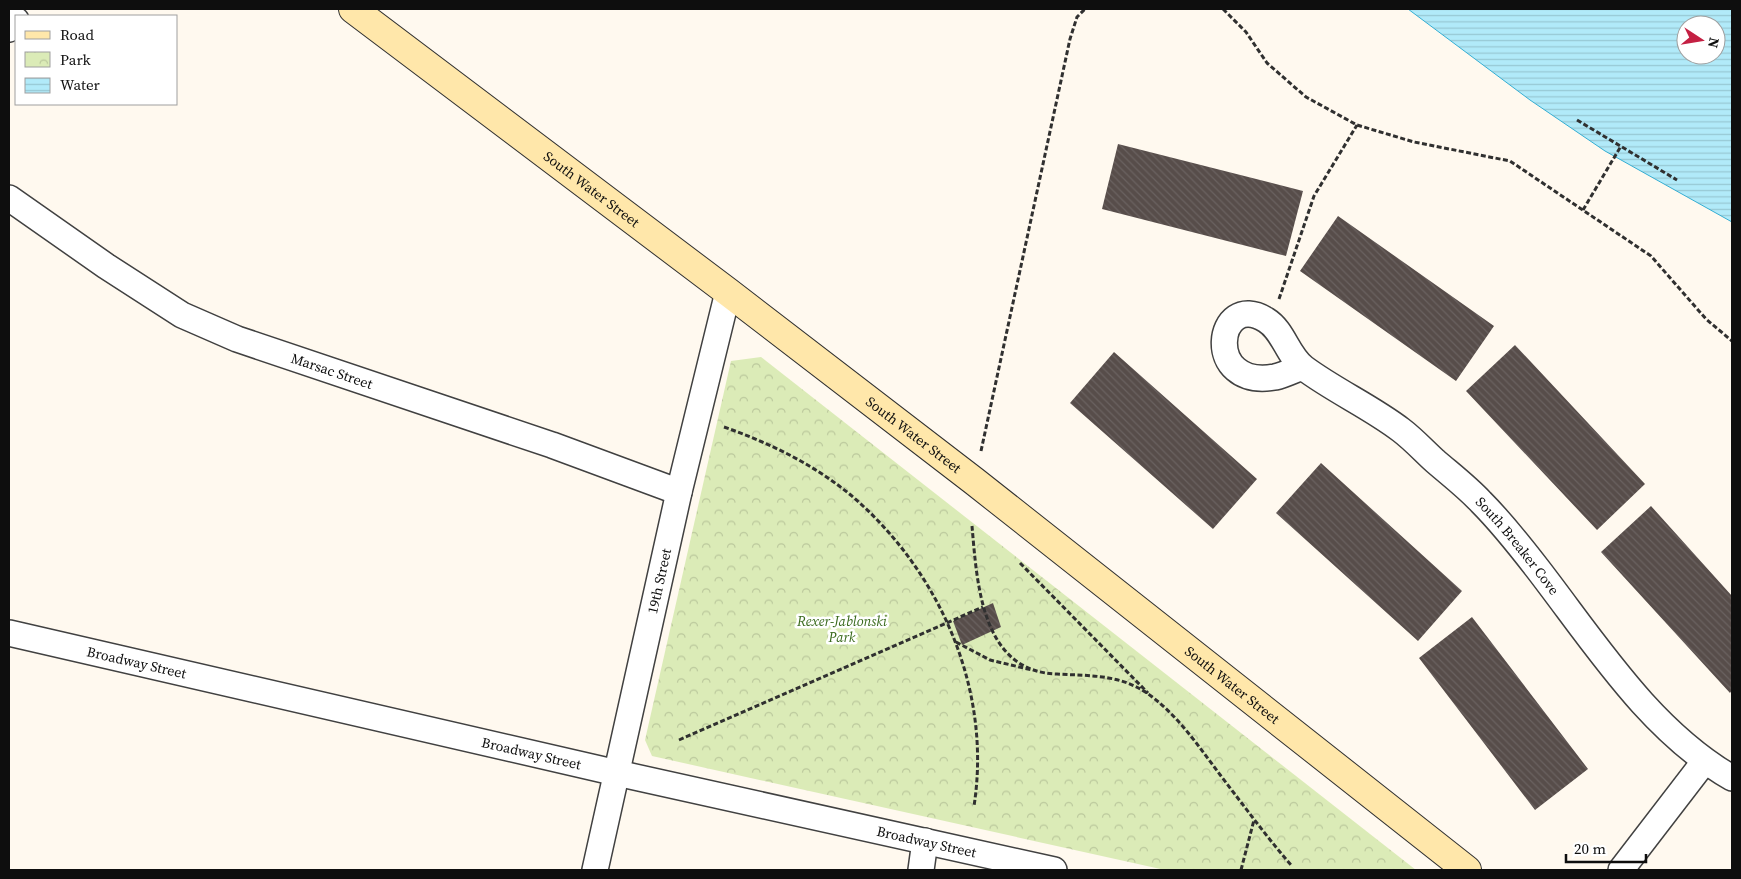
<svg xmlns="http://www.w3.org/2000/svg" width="1741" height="879" font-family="'Source Serif 4',serif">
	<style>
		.park { fill: url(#park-crowns) }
		.water { fill: url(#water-rules); stroke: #35aed3; fill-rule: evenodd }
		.building { fill: url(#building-back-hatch) }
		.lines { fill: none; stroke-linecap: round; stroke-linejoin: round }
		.street-casing { stroke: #414141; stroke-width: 28 }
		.secondary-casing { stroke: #303030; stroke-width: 30 }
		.path { stroke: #303030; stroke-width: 3; stroke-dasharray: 5 2.5; stroke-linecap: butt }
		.street { stroke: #fff; stroke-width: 25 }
		.secondary { stroke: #ffe7aa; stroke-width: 28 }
		.labels { text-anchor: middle; stroke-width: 5; stroke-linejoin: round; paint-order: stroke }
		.street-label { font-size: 14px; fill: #0e0e0e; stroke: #fff }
		.park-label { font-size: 14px; font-style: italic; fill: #38691b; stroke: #fff }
	</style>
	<defs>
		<pattern id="park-crowns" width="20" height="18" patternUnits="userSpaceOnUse" patternTransform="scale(1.25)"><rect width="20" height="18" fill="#dbebb7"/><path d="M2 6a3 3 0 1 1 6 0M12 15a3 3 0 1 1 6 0" fill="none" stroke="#bbc89c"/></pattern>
		<pattern id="water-rules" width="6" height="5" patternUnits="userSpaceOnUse" patternTransform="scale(1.25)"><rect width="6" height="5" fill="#b1eaf9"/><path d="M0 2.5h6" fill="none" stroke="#97c8d4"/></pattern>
		<pattern id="building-back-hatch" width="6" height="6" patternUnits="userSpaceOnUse" patternTransform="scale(1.25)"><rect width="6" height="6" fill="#574d4a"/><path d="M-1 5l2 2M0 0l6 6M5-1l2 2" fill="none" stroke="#6a6260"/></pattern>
	</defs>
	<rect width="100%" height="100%" fill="#fff9ef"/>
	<path class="park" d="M761 357 1416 870H1165L652 756 645 740 731 361Z"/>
	<path class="water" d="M1408 9H1732V222L1605 151 1530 100ZM1686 25H1716V55H1686Z"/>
	<path class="building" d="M1118 144 1303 191 1286 256 1102 209Z
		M1338 216 1494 326 1456 381 1300 271Z
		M1515 345 1645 484 1597 530 1466 391Z
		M1114 352 1257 479 1213 529 1070 403Z
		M1321 463 1462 591 1418 641 1276 513Z
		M1651 506 1732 596V690L1730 693 1601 552Z
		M993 603 1001 627 962 645 953 621Z
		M1472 617 1588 769 1535 810 1419 658Z"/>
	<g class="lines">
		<defs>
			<g id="street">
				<path d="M9 29 16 20"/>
				<path id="s1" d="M9 198 106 266 182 315 237 339 552 445 679 492"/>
				<path id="s2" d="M1302 367C1294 370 1284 375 1275 377 1202 390 1216 289 1266 320 1284 331 1287 355 1304 368 1335 391 1371 407 1401 430 1413 439 1424 451 1435 461 1450 474 1467 487 1481 502 1501 522 1520 546 1537 568 1595 643 1649 730 1732 778"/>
				<path id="s3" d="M9 633 617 773 1054 870"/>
				<path id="s4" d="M595 870 679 492 728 292"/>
				<path d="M921 870 925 841"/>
				<path d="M1621 870 1704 762"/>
			</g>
			<g id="secondary">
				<path id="s5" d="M353 9 728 292 974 481 1467 870"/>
			</g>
		</defs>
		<use href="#street" class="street-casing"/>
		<use href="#secondary" class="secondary-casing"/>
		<path class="path" d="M1223 9 1246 32 1267 63 1306 97 1357 125 1414 142 1510 161 1651 256 1706 319 1732 341
			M1577 120 1677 180
			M1583 210 1621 146
			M1279 299 1314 196 1357 125
			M724 427C770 443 815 465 853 497 941 573 992 691 974 806
			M981 451 1070 39 1077 17 1085 9
			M972 526C977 582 981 672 1057 674 1091 676 1122 674 1151 696 1179 717 1200 748 1221 776 1244 806 1266 836 1291 865
			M1020 563 1148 693
			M956 642 990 660 1032 670
			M679 740 983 607
			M1241 870 1254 820
			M1298 870V869"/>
		<use href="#street" class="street"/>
		<use href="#secondary" class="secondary"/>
	</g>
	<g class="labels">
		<g class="street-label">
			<text dy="5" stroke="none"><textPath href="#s5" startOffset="299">South Water Street</textPath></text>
			<text dy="5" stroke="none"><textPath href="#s1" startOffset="369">Marsac Street</textPath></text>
			<text dy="5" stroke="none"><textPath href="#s5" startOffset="704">South Water Street</textPath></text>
			<text dy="5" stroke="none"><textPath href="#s2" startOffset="502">South Breaker Cove</textPath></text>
			<text dy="5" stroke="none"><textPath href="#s4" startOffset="296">19th Street</textPath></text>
			<text dy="5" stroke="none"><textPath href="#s3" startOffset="131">Broadway Street</textPath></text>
			<text dy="5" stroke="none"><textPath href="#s5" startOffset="1109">South Water Street</textPath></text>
			<text dy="5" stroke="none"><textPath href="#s3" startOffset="536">Broadway Street</textPath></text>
			<text dy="5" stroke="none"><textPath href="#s3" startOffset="941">Broadway Street</textPath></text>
		</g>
		<g class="park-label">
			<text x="842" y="626">Rexer-Jablonski<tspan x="842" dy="16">Park</tspan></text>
		</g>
	</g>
	<rect width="1741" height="879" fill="none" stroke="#0e0e0e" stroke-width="20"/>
	<rect x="15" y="15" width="162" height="90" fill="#ffffff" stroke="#9f9f9f"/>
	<rect x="25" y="31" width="25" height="8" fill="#ffe7aa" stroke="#9f9f9f"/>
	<text x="60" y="40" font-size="15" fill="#0e0e0e">Road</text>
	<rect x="25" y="52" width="25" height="15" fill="url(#park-crowns)" stroke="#9f9f9f"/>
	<text x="60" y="65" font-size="15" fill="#0e0e0e">Park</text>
	<rect x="25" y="78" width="25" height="15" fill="url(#water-rules)" stroke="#9f9f9f"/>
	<text x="60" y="90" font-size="15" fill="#0e0e0e">Water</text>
	<g transform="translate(1701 40) rotate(102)"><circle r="24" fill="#ffffff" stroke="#9f9f9f"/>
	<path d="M0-4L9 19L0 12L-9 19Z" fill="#c42043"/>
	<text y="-8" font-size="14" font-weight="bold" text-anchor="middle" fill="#0e0e0e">N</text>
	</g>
	<path d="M1566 854v8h80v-8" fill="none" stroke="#0e0e0e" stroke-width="2.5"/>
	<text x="1574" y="854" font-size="15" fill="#0e0e0e" stroke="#ffffff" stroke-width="4" paint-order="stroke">20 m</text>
</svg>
